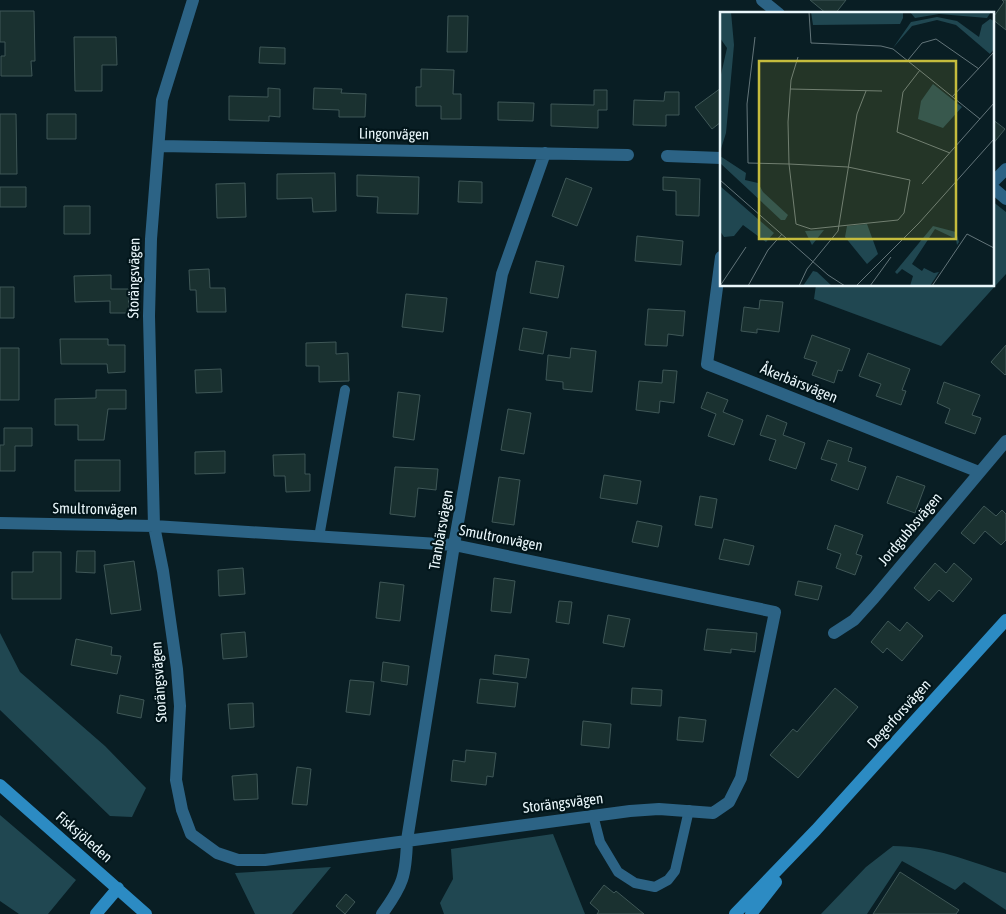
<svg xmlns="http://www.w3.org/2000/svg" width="1006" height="914" font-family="'Asap Condensed',sans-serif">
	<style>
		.green { fill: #204751 }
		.building { fill: #1a3130; stroke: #3f5757 }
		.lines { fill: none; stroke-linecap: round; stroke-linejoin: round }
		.lane { stroke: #2c6385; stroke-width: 10 }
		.street { stroke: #2c6385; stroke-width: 12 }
		.secondary { stroke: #2c8bc3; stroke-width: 12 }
		.labels { text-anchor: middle; stroke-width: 4.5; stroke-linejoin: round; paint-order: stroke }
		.street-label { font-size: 15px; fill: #eaf7fb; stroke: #02151a }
		.inset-road { fill: none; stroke: #63757a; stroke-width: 1 }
		.view { fill: #c5bc3d; fill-opacity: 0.15; stroke: #c5bc3d; stroke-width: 2.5 }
		.inset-edge { fill: none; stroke: #eaf7fb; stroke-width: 2.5 }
	</style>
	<rect width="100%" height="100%" fill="#091e24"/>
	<path class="green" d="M992 201 1006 212V274L941 346 814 299 816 285H992Z
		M0 633 20 672 105 746 146 788 132 817 110 816 0 710Z
		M0 815 76 880 48 914H19L0 901Z
		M553 834 585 914H444L440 903 453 879 451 849Z
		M893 846C933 846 969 861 1006 873V910L964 882 955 890 902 861 867 914H821L866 867Z
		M331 867 292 914H255L235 873Z"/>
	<path class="building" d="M810 0H846L835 14H827Z
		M1002 0H1006V30L992 19 1004 2Z
		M0 11H34L35 61H31L32 76H1V56H5V42H0Z
		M448 16H468L467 52H447Z
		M74 37H116L117 65H102V91H75Z
		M260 47 285 48V64L259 63Z
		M421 69 454 70 453 94H461V119H441V106H416V87H421Z
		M268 88 280 89V117L269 116V121L229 120V96L268 97Z
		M314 88 342 89 341 93 366 94 365 117H339V110L313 109Z
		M721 88V122L712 129 695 107Z
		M594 90H607V110H598V128L551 126V104L594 105Z
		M665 92H679V115H666V126L633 125 634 100 664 101Z
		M498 102 534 103 533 121 498 120Z
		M0 114H16L17 174H0Z
		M47 114H76V139H47Z
		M992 119 1005 129 992 145Z
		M335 173 336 211 313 212 312 198 277 199V174Z
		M357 175 419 177 418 214 377 213 378 197 357 196Z
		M663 177 700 179 699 216 676 215V191L663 190Z
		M566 178 592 188 577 226 552 216Z
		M459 181 482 182V203L458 202Z
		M245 183 246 217 217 218 216 184Z
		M0 187H26V207H0Z
		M64 206H90V234H64Z
		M637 236 683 241 681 265 635 261Z
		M536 261 564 266 558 298 530 293Z
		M209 269 210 288H225L226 312H197L196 290H190L189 270Z
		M111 275V289H128L129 313H110V301L75 302 74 276Z
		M0 287H14V318H0Z
		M406 294 447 298 443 332 402 327Z
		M760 300 783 302 779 332 757 329V333L741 331 744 307 759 309Z
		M648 309 685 311 683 336 668 334 667 346 645 345Z
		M523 328 547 332 543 354 519 350Z
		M812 335 850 349 842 371 838 370 834 383 812 375 817 362 804 358Z
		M60 339H108V345H125V372L108 373 107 364H61Z
		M336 342V354L348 353 349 381 319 382V366H306V343Z
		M1006 345V374L1005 375 991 362Z
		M0 348H19V400H0Z
		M571 348 596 351 592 392 563 389V382L546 380 548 355 570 358Z
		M868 353 910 369 902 390 906 391 901 405 876 396 881 384 859 376Z
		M221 369 222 392 196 393 195 370Z
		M663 370 677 371 674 403 660 401 659 413 636 410 639 381 662 383Z
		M944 382 980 395 972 415 981 418 975 434 945 423 950 409 937 403Z
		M96 390H126V409H108L104 440H78V425H55V399L96 398Z
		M398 392 420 395 414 440 393 437Z
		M707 392 728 400 723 412 743 420 734 445 708 436 716 414 701 408Z
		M508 409 531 413 524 454 501 450Z
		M767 415 787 423 783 435 805 443 796 469 769 460 776 440 760 435Z
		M4 428H32V446H15V471H0V445H4Z
		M828 440 852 448 848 461 866 467 858 490 831 480 837 464 821 459Z
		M225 451V473L195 474V452Z
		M305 454V474H310V491L286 492 285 476H274L273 455Z
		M75 460H120V491H75Z
		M395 467 438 469 436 490 418 488 415 517 390 514Z
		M604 475 641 481 637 504 600 498Z
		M897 476 925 486 915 513 887 503Z
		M499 477 520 480 514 525 492 522Z
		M700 496 717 499 712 528 695 525Z
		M984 506 996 516 1002 510 1006 514V540L1001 545 985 531 974 544 961 533Z
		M637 521 662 526 658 547 632 542Z
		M835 525 863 535 856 554 862 556 855 575 836 568 841 554 827 549Z
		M724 539 754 546 749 565 719 559Z
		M77 551H95V573L76 572Z
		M33 552H61V599H12V572H33Z
		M134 561 141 610 111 614 104 565Z
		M935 563 946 573 954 563 972 579 953 602 939 590 929 601 914 588Z
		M243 568 245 594 219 596 218 570Z
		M494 578 515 581 511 613 491 611Z
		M798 581 822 586 818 600 795 595Z
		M380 582 404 585 400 621 376 618Z
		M559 601 572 602 569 624 556 622Z
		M608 615 630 619 624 647 603 643Z
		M888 621 900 631 907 622 923 636 902 661 887 648 883 653 871 642Z
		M707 629 757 633 755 652 731 649V653L704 650Z
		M245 632 247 657 223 659 221 634Z
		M76 639 112 647 111 655 121 656 117 674 71 665Z
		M495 655 529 659 526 678 493 674Z
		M383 662 409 666 407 685 381 681Z
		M480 679 518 683 515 707 477 703Z
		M350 680 374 682 370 715 346 712Z
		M632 688 662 690 661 706 631 704Z
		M835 688 858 707 798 778 770 755 793 729 797 732Z
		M120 695 144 700 141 718 117 713Z
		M253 703 254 727 230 729 228 704Z
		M679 717 706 720 703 742 677 740Z
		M583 721 611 724 609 748 581 745Z
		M466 750 496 753 493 777 487 776 486 785 451 781 453 760 465 762Z
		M297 767 311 769 307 805 292 804Z
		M257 774 258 799 234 800 232 776Z
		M900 872 959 910 956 914H873Z
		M604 885 614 893 616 891 644 914H597L599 911 590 903Z
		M346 894 355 902 345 914 336 906Z"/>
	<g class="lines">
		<path class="lane" d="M319 537 345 390
			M593 815 600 842 618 872 635 883 655 887 668 880 675 871 689 810"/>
		<path class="street" d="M762 0 779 14
			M160 146 628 155
			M667 156 721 158
			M992 183 1006 169
			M992 187 1006 199
			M721 257 707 364 979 472
			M0 523 154 526 454 545 775 612 741 778 729 802 713 813 659 809 630 811 265 860H238L217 853 191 834 182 810 176 780 180 706 177 669 163 571 154 526 149 316 151 239 162 100 193 0
			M834 633 854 620 874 598 1006 441
			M382 914C403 885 406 876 407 840L454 545 502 274 545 153"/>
		<path class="secondary" d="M0 785 146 914
			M96 914 118 888
			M735 914 816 830 1006 620
			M751 914 776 882"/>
	</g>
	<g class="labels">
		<g class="street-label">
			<text transform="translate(394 134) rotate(1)" y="5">Lingonvägen</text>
			<text transform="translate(134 278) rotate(-89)" y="5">Storängsvägen</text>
			<text transform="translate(799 383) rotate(22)" y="5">Åkerbärsvägen</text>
			<text transform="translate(95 509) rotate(1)" y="5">Smultronvägen</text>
			<text transform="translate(910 529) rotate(-50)" y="5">Jordgubbsvägen</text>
			<text transform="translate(441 530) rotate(-80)" y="5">Tranbärsvägen</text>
			<text transform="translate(501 538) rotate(11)" y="5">Smultronvägen</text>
			<text transform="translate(159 682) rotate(-94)" y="5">Storängsvägen</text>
			<text transform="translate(899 714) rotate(-48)" y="5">Degerforsvägen</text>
			<text transform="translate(563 803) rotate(-7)" y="5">Storängsvägen</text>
			<text transform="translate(84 837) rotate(41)" y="5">Fisksjöleden</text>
		</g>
	</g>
	<g transform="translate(720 12)">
		<rect width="274" height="274" fill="#091e24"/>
		<path d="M0 0H11L14 33 6 121 0 140V67L7 36 0 26ZM91 0H183V6L180 12 93 13ZM190 0H271L267 6 219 2 195 6ZM217 5 237 9 259 25 262 13 270 7 274 9V37L270 42 236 13 217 8 192 14 173 36 191 10ZM213 72 242 95 223 116 198 107 201 89ZM0 144 26 161 25 168 38 171 43 180 68 203 65 208H61L0 151ZM0 174 54 221 46 230 23 213 14 224 4 225 0 219ZM147 212 158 242 147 252 125 225 127 214ZM213 214 236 220 239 230 237 233 236 227 215 217 192 252 202 259 204 256 214 261 219 260 210 274H190L193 264 182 257 177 262 175 260ZM104 218 92 233 85 219ZM93 259 97 260 112 274H83Z" fill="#204751"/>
		<path class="inset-road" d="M89 0 91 31 161 34 173 37 260 107M35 25 27 92 28 151 69 152 128 155 190 168 184 201 178 208 91 217 76 212 69 152 68 110 71 68 78 45M188 48 202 31 216 27 259 57M200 58 183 80 177 120 230 141M70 77 162 79M232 85 274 40M0 168 108 263 125 274M202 172 274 91M0 274 26 235M28 274 48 238 62 222M79 274 87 257 118 219 137 102 146 79M136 274 199 211 274 127M150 274 171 245M212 274 247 222 274 236"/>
		<path class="view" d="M39 49H236V227H39Z"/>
		<rect width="274" height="274" class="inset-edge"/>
	</g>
</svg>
